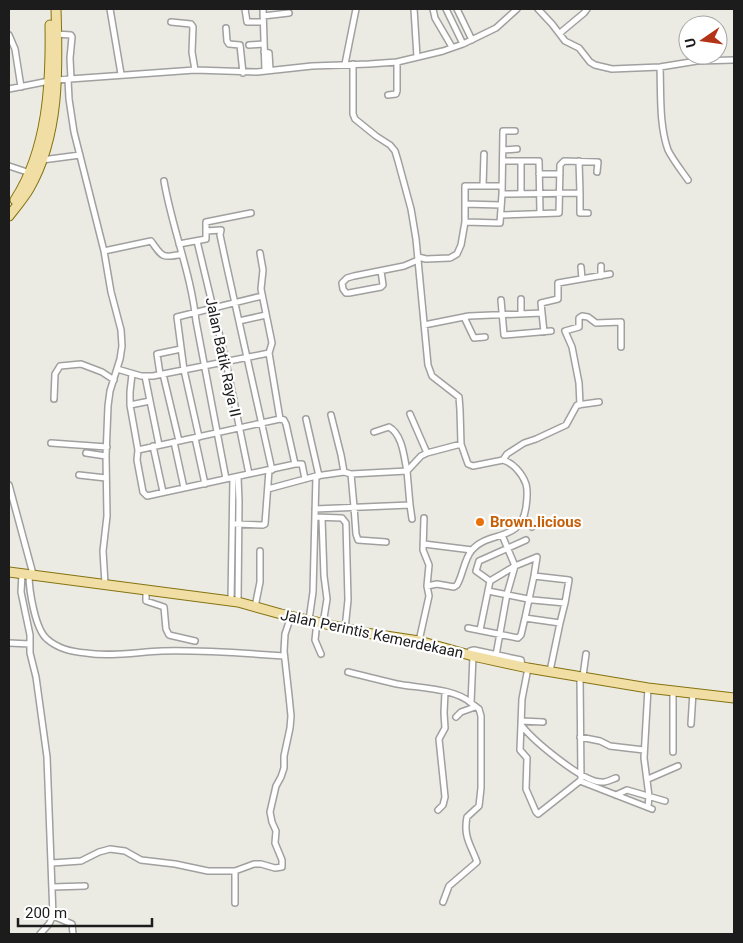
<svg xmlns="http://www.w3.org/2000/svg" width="743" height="943" font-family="Roboto,sans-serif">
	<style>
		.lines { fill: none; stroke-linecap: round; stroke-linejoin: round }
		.minor-casing { stroke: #a0a0a0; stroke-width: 8 }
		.primary-casing { stroke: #857310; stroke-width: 11 }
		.minor { stroke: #fff; stroke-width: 5 }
		.primary { stroke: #f1dea4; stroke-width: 9 }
		.food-dot { fill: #e8710a; stroke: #fff; stroke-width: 2 }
		.labels { text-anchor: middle; stroke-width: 4.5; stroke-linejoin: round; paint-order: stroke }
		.street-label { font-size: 15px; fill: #1c1c1c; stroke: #fff }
		.food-label { font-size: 15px; font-weight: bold; fill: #c56008; stroke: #fff; text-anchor: start }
	</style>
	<rect width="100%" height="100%" fill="#ecebe3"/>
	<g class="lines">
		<defs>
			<path id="minor" d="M110 9 121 74
				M245 9 247 22H263
				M263 9 265 71
				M414 9 417 57
				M433 9 435 18 452 47
				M446 9 463 44
				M457 9 472 40
				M538 9 552 24 565 41 579 48 590 62 595 65 612 69 660 67 697 61 734 60
				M263 16 289 13
				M171 22 191 24 193 27 192 52 195 70
				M226 28 227 41 229 44 240 45 243 73
				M560 33 584 13 587 9
				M56 34 71 35 72 37 70 58 71 79
				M9 35 15 49 21 87
				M249 45 263 44
				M264 52 269 53 270 70
				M345 64 356 9
				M353 64V114L355 119 376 136 390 145 395 151 398 161 411 209 416 239 428 365 432 376 459 397 460 410 461 444 468 464 473 466 503 460C513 463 522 473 526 484 528 491 527 500 526 507 521 543 489 530 472 550 464 559 463 575 457 585L454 587 437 584 427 586 429 596 419 641
				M660 67C661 93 659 125 668 150 673 160 681 170 688 180
				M68 79 69 99 74 132 104 251 111 292 121 330 122 346 120 359 110 391 108 406 106 456 107 516 103 551 105 584
				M56 80 195 70 257 72 312 66 369 64 397 62 443 51 463 44 496 28 517 9
				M9 89 49 81
				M388 95 396 94 397 91V62
				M503 150 517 149
				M42 160 80 155
				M503 161H539L540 213
				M579 161 580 193
				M9 166 30 173
				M539 174H560
				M164 181C172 228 191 273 196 321L226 479
				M483 186 484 154
				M502 194 503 131H515
				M521 194V161
				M465 204 501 205
				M501 215 559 213 560 165 564 161 598 162 597 172
				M465 222V186H502
				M206 231 221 230 220 235 226 263 272 470
				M197 241 226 362 249 474
				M179 244 206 239V222L251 213
				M104 251 151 241C162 256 161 259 182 254
				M260 253 263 270 261 289 272 343 269 353 280 419 284 420 286 424 295 464
				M418 257 426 259 450 258 457 254 461 245 465 222 500 223 502 194 580 193V213H588
				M601 266V276
				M581 267 582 279
				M381 271 383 285 381 287 349 293H346L343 289 342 283 347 278 354 276 404 266 418 260
				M521 299V314
				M501 300 504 335 551 331
				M542 313 544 332
				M464 317 474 338 485 337
				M239 321 266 315
				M424 325 469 316 542 313 541 303 558 299V283L610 274
				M117 369 141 376H153L269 353
				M160 374 157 354 181 349
				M163 374 179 441
				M145 376 150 401
				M54 399 55 374 60 366 81 364 102 372 114 380
				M130 405V392L132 374
				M580 405 579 383 572 347 565 331 579 327V318L582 316 588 317 596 323 621 322V347
				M410 414 427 453
				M306 419 319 476
				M374 432 389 427C403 435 404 458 407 471
				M199 437 184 370 177 317 262 296
				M195 438 205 484
				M174 442 184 488
				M51 443 107 447
				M159 445 150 401 130 405 138 450 137 460 143 492 147 496 295 464H302L305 479
				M153 446 163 492
				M138 450 280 419
				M86 453 106 456
				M503 460 507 454 524 443 536 439 566 425 577 405 599 402
				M407 471 421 456 427 453 461 444
				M351 474 354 507
				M79 475 106 478
				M238 477 239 501 238 602
				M9 485 33 574
				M268 489 316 476
				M410 505 412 519
				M354 507 356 534 358 540 386 542
				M315 509 410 505 407 471 351 474 344 472
				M315 517 342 518 346 523 348 600 345 629
				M322 518 324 576 327 599 323 624
				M424 518 423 550 429 565 427 586
				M524 518 530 523 532 527
				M236 524 263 525 265 524 269 470
				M424 544 472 550
				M22 574 21 592 30 635V653L36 677 47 757 53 916 49 924 40 934
				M29 574C29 590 35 629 47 639 57 648 72 652 86 653 110 657 137 652 162 651 203 650 244 653 284 656
				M534 576 569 580 565 603
				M490 581 476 571 479 561 526 540
				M146 590V601L164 607 166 629 169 635 195 641
				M231 601 233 478
				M255 607 260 582V551
				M309 620 313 592 316 476 344 472 341 455 331 415
				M317 622 315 640 321 654
				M468 628 518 638 521 635 525 618 560 623 565 603 533 600 488 591
				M480 630 490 581 515 566 537 557 534 576 525 618
				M9 643 30 644
				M467 654 470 651 474 650 521 660 522 666
				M495 661 507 594 515 566 502 535
				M528 668 522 699 520 750 527 758 526 789 536 812 538 814 581 780 580 676
				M550 671 560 623
				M348 672C364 676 380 680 397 684 417 688 455 688 471 703
				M583 676 586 654
				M456 717 461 712 475 707
				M521 721 543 722
				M691 724 693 692
				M522 726C533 740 582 782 601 782 606 783 612 779 616 778
				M580 737 600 741 610 746 644 750
				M673 752V690
				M648 779 678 766
				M580 781 652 809
				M616 795 627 790 665 801
				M648 807 649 796 644 758 648 688
				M438 810 443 805 445 797 439 739 445 728 444 713 445 692
				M52 863 81 861 99 852 110 849 125 851 141 860 175 864 208 871H235L254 864H261L275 868 282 867V860L275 843 276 831 272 822 270 812 276 786 281 777 284 768V756L290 728 291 716 289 696 284 651 285 634 291 616
				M235 871V903
				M52 887 85 886
				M443 902 449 886 477 862C471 845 463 837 467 817L479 806 481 788V716L479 709 471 703 473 656
				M53 916 72 924 73 934"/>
			<path id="primary" d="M15 200C48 149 51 84 50 25
				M9 216C16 207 23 199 29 189 60 135 58 68 56 9
				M9 572 238 602 281 614 366 633 419 641 473 656 528 668 648 688 734 698"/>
		</defs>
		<use href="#minor" class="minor-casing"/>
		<use href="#primary" class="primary-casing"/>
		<use href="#minor" class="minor"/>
		<use href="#primary" class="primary"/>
	</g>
	<circle class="food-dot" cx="480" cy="522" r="5"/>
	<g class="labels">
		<g class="street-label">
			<text transform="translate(223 357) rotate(78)" y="5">Jalan Batik Raya II</text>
			<text transform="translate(372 634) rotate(12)" y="5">Jalan Perintis Kemerdekaan</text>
		</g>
		<g class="food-label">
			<text x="490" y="527">Brown.licious</text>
		</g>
	</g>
	<rect width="743" height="943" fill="none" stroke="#1c1c1c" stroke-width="20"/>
	<g transform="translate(703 40) rotate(257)"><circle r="24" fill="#ffffff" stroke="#a4a4a4"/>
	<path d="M0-4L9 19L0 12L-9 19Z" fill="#b33316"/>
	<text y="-8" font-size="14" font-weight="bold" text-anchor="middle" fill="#1c1c1c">U</text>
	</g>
	<path d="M18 918v8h134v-8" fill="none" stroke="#1c1c1c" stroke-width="2.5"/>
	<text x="25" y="918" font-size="15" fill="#1c1c1c" stroke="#ffffff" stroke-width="4" paint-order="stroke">200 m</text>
</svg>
